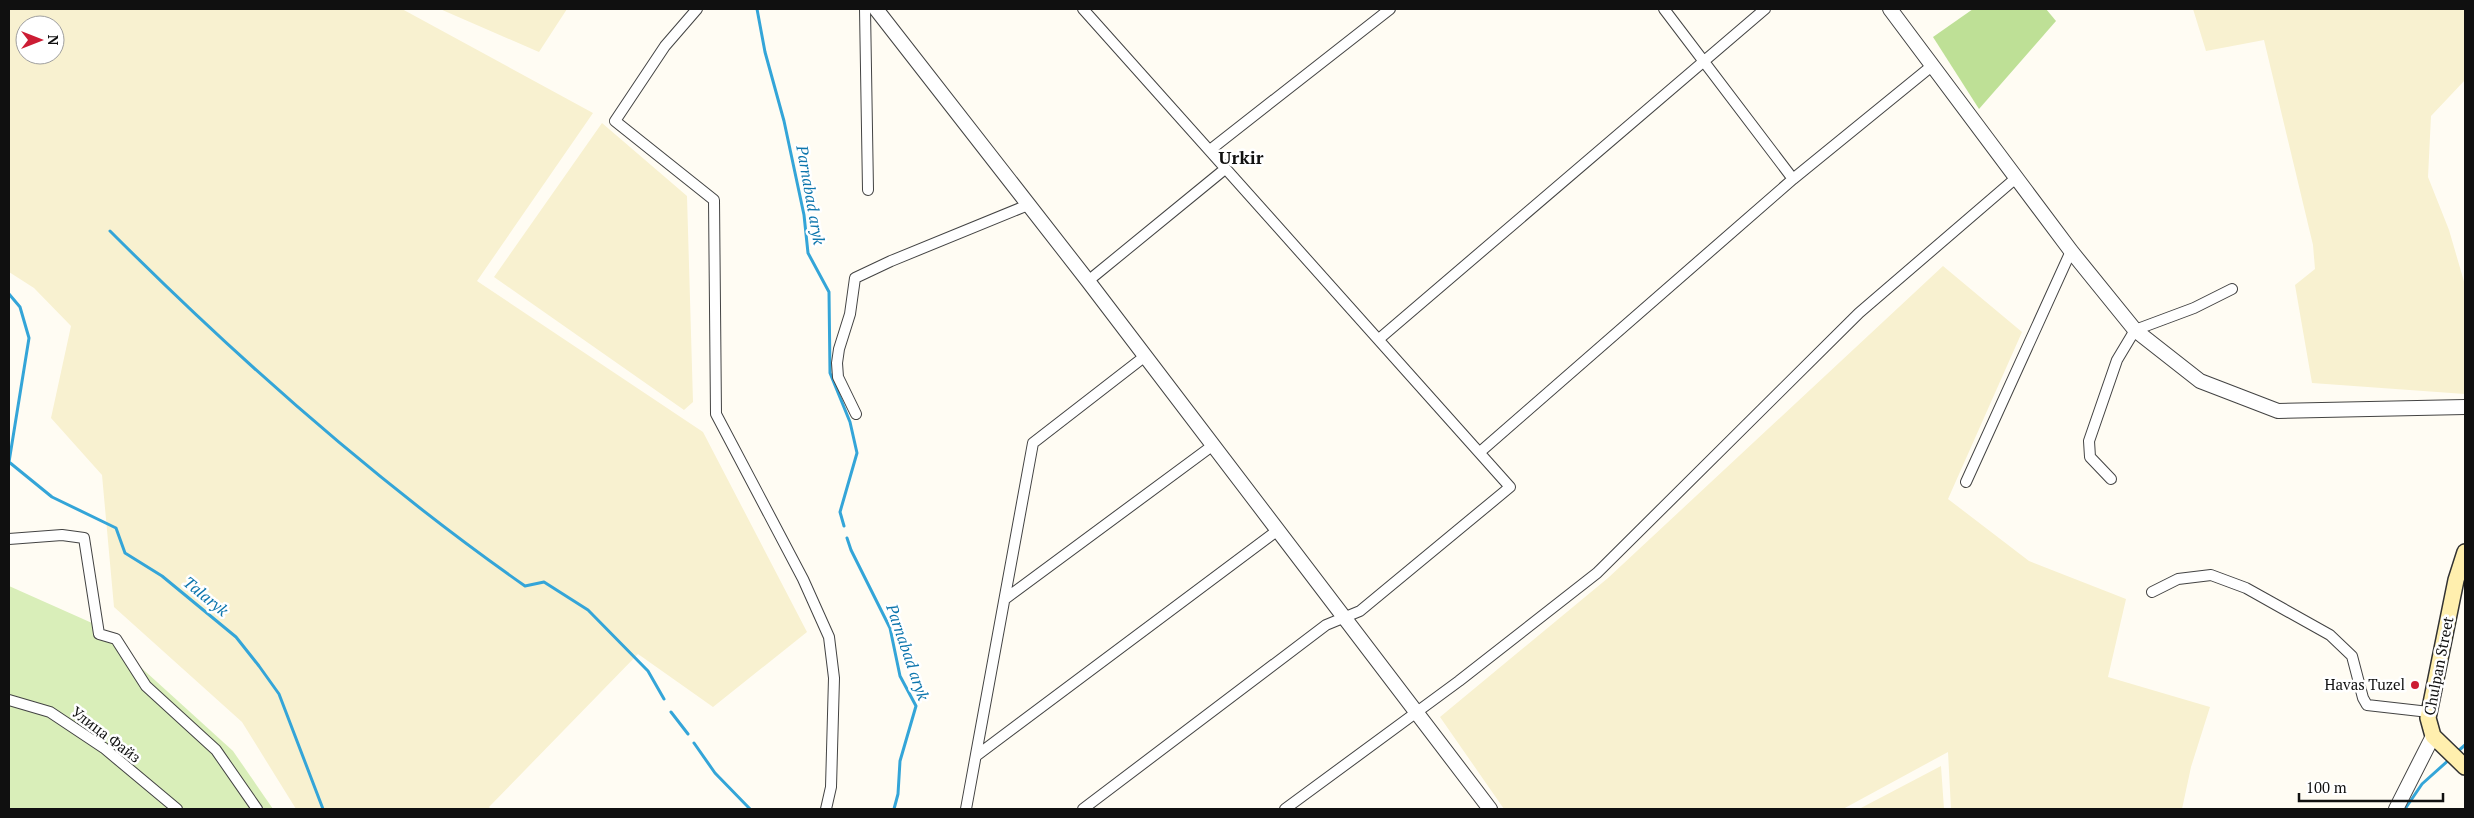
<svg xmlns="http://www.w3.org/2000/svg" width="2474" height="818" font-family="'PT Serif',serif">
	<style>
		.farmland { fill: #f8f1d0; fill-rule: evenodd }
		.green { fill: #d9eeb9 }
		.forest { fill: #bee096 }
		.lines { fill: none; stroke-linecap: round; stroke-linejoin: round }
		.stream { stroke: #34a5d8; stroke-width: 3 }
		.minor-casing { stroke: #434343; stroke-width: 12 }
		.tertiary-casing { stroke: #434343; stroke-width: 16 }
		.secondary-casing { stroke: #323232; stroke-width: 18 }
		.minor { stroke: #fff; stroke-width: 10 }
		.tertiary { stroke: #fff; stroke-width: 14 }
		.secondary { stroke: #ffefae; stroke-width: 15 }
		.poi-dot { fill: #cc1c34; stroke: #fff; stroke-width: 2 }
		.labels { text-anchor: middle; stroke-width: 5; stroke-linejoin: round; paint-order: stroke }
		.street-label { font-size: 15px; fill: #101010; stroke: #fff }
		.poi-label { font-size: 15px; fill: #101010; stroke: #fff; text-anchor: end }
		.water-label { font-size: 16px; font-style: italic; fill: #0e76ad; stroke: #fff }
		.quarter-label { font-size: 18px; font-weight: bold; fill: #101010; stroke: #fff }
	</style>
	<rect width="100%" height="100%" fill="#fffcf3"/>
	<path class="farmland" d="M9 9H402L593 113 477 281 703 432 807 632 713 707 638 654 489 807 491 809H296L242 722 114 607 102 475 51 418 71 326 34 288 9 272ZM25 25H55V55H25Z
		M440 9H567L539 52Z
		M2193 9H2465V80L2431 116 2428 177 2449 230 2465 285V394L2312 383 2295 285 2315 269 2313 245 2264 40 2206 51Z
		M602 123 687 196 693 402 684 410 494 277Z
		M1943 266 2022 332 1948 499 2029 561 2126 599 2108 677 2210 707 2191 767 2182 809H1951L1948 752 1843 809H1504L1440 717 1608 578Z
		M1941 766 1944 809H1859Z"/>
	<path class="green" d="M9 586 92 623 233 751 273 809H9Z"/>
	<path class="forest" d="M1973 9H2046L2056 21 1979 109 1933 37Z"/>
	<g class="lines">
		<path class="stream" d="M757 9 765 52 784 121 804 215 808 253 829 292 830 373 850 422 857 453 840 512 844 526
			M110 231C237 358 378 483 525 586L544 582 588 610 648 671 664 699
			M9 294 20 307 29 338 9 462
			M9 462 52 497 116 528 125 553 162 576 236 637 259 666 279 694 323 809
			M847 538 851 550 890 628 900 676 916 706 900 761 898 794 894 809
			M671 712 688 734
			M694 743 715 773 750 809
			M2457 752 2465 745
			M2405 809 2422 784 2451 758"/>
		<defs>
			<path id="minor" d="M697 9 665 46 615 121 714 200 716 414 803 579 829 637 834 678 831 787 826 809
				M865 9 868 190
				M1664 9 1793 179
				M1210 150 1390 9
				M1088 281 1225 169
				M1379 339 1765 9
				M856 414 838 377 837 363 839 349 850 314 855 278 891 261 1028 205
				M1480 452 1793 179 1933 65
				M2111 479 2090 457 2089 441 2117 360 2135 330 2194 308 2232 289
				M1966 482 2071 251
				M9 539 62 535 84 538 99 634 116 639 146 686 216 750 257 809
				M2152 592 2178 579 2211 575 2246 588 2330 635 2352 656 2363 698 2367 705 2429 712
				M1005 599 1212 446
				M9 700 50 712 104 748 177 809
				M976 756 1278 530
				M966 809 1033 443 1144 357
				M1083 809 1326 625 1360 611 1510 487 1083 9
				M1285 809 1459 681 1597 573 1859 313 2016 178"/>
			<path id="tertiary" d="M876 9 1088 281 1490 809
				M1890 9 2071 251 2135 330 2200 381 2278 411 2465 407
				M2396 809 2433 736"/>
			<path id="secondary" d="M2465 552 2456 580 2428 718 2433 736 2465 767"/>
		</defs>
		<use href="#minor" class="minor-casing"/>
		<use href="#tertiary" class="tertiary-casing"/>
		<use href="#secondary" class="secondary-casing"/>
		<use href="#minor" class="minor"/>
		<use href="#tertiary" class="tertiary"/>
		<use href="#secondary" class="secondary"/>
	</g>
	<circle class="poi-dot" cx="2415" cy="685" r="5"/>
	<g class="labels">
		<g class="street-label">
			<text transform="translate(2439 666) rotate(-79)" y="5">Chulpan Street</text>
			<text transform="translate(106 735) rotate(37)" y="5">Улица Файз</text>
		</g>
		<g class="poi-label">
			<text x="2405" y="690">Havas Tuzel</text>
		</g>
		<g class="water-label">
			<text transform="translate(811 195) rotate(80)" y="6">Parnabad aryk</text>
			<text transform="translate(206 596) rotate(39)" y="6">Talaryk</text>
			<text transform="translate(908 652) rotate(71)" y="6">Parnabad aryk</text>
		</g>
		<g class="quarter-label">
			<text x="1241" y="164">Urkir</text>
		</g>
	</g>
	<rect width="2474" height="818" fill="none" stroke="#101010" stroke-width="20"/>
	<g transform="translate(40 40) rotate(90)"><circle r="24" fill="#ffffff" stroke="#9f9f9f"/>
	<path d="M0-4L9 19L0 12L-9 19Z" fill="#cc1c34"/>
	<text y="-8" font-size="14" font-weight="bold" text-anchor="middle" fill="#101010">N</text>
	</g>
	<path d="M2299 793v8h144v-8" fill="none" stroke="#101010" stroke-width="2.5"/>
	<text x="2306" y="793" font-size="15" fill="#101010" stroke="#ffffff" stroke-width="4" paint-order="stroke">100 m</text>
</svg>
